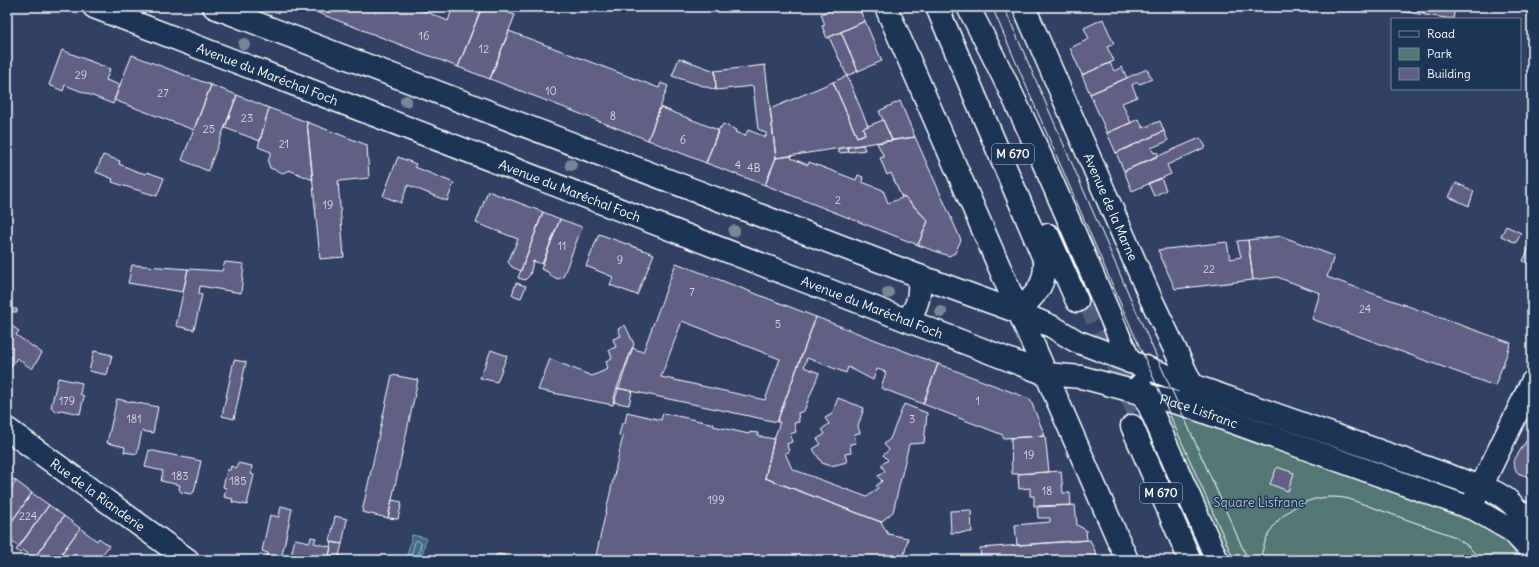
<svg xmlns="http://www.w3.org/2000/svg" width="1539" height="567" font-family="Delius,sans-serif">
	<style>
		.green { fill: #537677; stroke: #a9babb }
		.water { fill: #3e6985; stroke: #8ba5b6 }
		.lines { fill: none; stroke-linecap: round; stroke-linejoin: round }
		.shore { stroke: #b2c3ce; stroke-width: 1 }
		.building { fill: #5f6083; stroke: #fff; fill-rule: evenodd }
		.primary-tunnel { stroke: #4f5e7a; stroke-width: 22; stroke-dasharray: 22 11; stroke-linecap: butt }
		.street-casing { stroke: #fff; stroke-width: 25 }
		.secondary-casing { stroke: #fff; stroke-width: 25 }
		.primary-casing { stroke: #fff; stroke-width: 25 }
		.street { stroke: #1d3557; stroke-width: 22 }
		.secondary { stroke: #1d3557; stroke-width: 22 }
		.primary { stroke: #1d3557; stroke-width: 22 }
		.tram { stroke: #fff; stroke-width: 1 }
		.tree { fill: #788797 }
		.labels { text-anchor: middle; stroke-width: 3; stroke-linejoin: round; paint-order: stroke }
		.number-label { font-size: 11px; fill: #d7d7e0 }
		.shield { fill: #1d3557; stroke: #bbc2cd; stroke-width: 1 }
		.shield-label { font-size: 12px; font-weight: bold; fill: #fff }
		.street-label { font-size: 13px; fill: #fff; stroke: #1d3557 }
		.park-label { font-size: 13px; fill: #b2c1c2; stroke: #1d3557 }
	</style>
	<rect width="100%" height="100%" fill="#304163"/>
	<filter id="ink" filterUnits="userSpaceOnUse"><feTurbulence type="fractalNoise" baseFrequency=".025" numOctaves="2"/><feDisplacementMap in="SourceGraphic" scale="8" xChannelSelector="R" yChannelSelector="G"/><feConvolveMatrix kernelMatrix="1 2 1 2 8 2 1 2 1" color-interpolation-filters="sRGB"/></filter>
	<g filter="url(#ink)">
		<path class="green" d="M1163 408 1470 515 1504 538 1520 560H1221L1162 413Z"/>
		<path class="water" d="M412 535 426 538 421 560H406Z"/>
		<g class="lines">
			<path class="shore" d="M410 560 415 542 417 540 421 543 418 560"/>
		</g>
		<path class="building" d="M303 7H415L448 21 453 7H482L458 67Z
			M482 7H493L515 15 490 79 458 67Z
			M837 7H850L852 11 856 9 860 11 865 21 827 38 822 26 825 25 821 14Z
			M1392 7H1455L1453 19 1392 10Z
			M1103 19 1114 44 1107 47 1114 61 1082 75 1070 48 1089 39 1084 28Z
			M865 21 882 61 858 71 841 32Z
			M509 31 659 88 661 83 668 86 648 140 490 79Z
			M841 32 858 71 847 76 829 37Z
			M62 50 110 69 106 80 120 85 113 104 65 85 63 91 49 85Z
			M132 55 211 85 194 130 114 100Z
			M679 58 715 71 716 90 672 76Z
			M1110 63 1114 71 1122 67 1127 78 1090 94 1082 75Z
			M765 65 776 158 765 185 706 163 720 127 721 128 723 124 736 130 735 132 745 136 748 130 766 137V133L758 129 753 86 716 90 715 71Z
			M1147 69 1152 79 1140 84 1137 82 1132 85 1137 97 1122 103 1131 123 1107 133 1090 94Z
			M847 76 868 126 863 128 865 134 857 137 833 82Z
			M833 82 857 137 865 134 863 128 883 120 892 140 776 158 770 109Z
			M211 85 237 95 208 171 182 160Z
			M237 95 269 108 260 141 225 128Z
			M900 101 915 137 892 140 879 111Z
			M660 107 718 130 706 163 648 140Z
			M269 108 307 122 313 180 289 170 283 173 270 168 268 162 271 152 258 147Z
			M1139 119 1143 128 1160 121 1164 131 1116 153 1107 133Z
			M307 122 367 145 369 178 338 181 344 257 320 259Z
			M1164 131 1168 141 1151 148 1154 153 1157 152 1159 155 1124 171 1116 153Z
			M915 137 961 240 955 253 949 256 918 245 928 221 905 197 901 196 891 173 887 175 880 158 884 157 877 143Z
			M1200 138 1206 147 1167 165 1171 174 1132 191 1124 171Z
			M863 145 865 150 849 152 848 147Z
			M848 147 849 152 839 153 838 149Z
			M103 155 120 161 119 164 136 171 146 174 147 172 164 178 157 196 121 185 112 182 113 179 96 172Z
			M792 156 791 158 808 165 809 162 856 180 858 175 863 177 862 182 883 190 888 203 902 198 901 196 905 197 928 221 918 245 765 185 776 158Z
			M398 157 416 164 415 167 454 183 447 201 408 185 401 203 383 196Z
			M1161 178 1166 190 1154 196 1148 183Z
			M1456 183 1474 191 1469 206 1449 197Z
			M488 191 543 212 521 271 512 267 508 262 518 239 476 223Z
			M543 212 560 219 542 264 533 261 530 275 525 280 518 278Z
			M560 219 582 227 563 277 558 279 551 276 548 272 541 269Z
			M1506 226 1521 233 1516 243 1501 236Z
			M599 234 654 254 637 295 610 285 613 277 586 266Z
			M1281 236 1334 256 1327 277 1511 343 1495 386 1312 319 1320 293 1277 277 1253 280 1248 240Z
			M1248 240 1253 280 1175 289 1158 250 1227 242 1230 259 1241 257 1237 241Z
			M1532 241V265L1523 261Z
			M225 262 244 264 241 293 200 286 199 294 202 295 194 330 176 326 188 269 222 271Z
			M676 263 816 317 777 422 617 388 632 348 643 352ZM682 321 780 359 765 400 661 377Z
			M132 265 188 269 183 292 128 283Z
			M516 283 526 286 521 298 512 295Z
			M12 309H17V312H12Z
			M816 317 938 364 923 404 881 388 886 372 877 369 873 380 848 367 846 373 807 358 804 367 819 373 804 411 798 413 799 422 794 423 796 432 790 434 792 442 787 444 789 452 785 453 792 469 867 497 878 488 876 486 882 481 878 476 885 471 881 465 888 460 883 455 889 450 884 444 890 439 904 404 927 413 924 443 909 444 893 512 881 522 765 478 774 439 780 422H777Z
			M8 323 19 331 16 335 42 353 32 369 17 358 7 373Z
			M625 325 634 344 613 405 538 390 550 359 592 376 608 369 606 361 612 358 609 350 616 347 613 339 621 336 618 329Z
			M491 350 507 356 497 382 480 378Z
			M94 351 112 355 107 375 89 371Z
			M234 360 246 362 234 419 222 416Z
			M938 364 1030 399 1045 436 1003 438V435L923 404Z
			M392 375 418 380 388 518 362 512Z
			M58 378 82 383 80 394 84 396 80 414 61 410 56 412 51 407Z
			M617 388 632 391 629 405 613 402Z
			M838 398 864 408 858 426 860 433 854 434 856 443 850 444 851 453 845 454 847 462 831 466 822 463 813 449 821 444 817 439 825 434 822 429 829 424 825 418 832 414Z
			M117 399 158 407 153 433 142 431 137 454 124 452 125 447 107 443Z
			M627 412 661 420 663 413 714 424 713 426 749 434 750 432 758 433V436L774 439 765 478 881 522 888 534 908 538 903 560H595L623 436 619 435 622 423H625Z
			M1530 435 1532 436V478L1517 473 1513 462Z
			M1045 436 1049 472 1012 474 1011 438Z
			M149 450 201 461 194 492 191 494 181 492 179 489 180 485 161 481 163 471 145 467Z
			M238 463 252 466 251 474 254 475 247 505 232 502 233 499 224 497 226 488 223 487 227 470H230L231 466 237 468Z
			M1277 467 1294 473 1288 491 1270 484Z
			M1061 471 1063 493H1070L1071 505 1034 506V496H1030V488L1019 489 1018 474Z
			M7 475 16 481 7 495Z
			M16 481 32 493 7 528V495Z
			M32 493 49 505 19 547 7 538V528Z
			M392 500 402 502 398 519 388 518Z
			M49 505 64 516 34 558 23 550 20 553 16 550Z
			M1075 505 1077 525 1086 530 1087 540 1017 545 1015 525 1050 522V518H1038L1037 507Z
			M281 506 292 509 281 560H266L268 553 262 551 270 515 279 517Z
			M971 510 972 532 951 533 950 511Z
			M64 516 80 528 57 560H33Z
			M335 516 347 519 342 544 330 542Z
			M80 528 97 541 99 538 109 546 98 560H57Z
			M311 537 316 538 314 543 331 547 328 560H290L295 539 310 542Z
			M1090 540 1099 560H981L980 548Z
			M332 542 342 544 338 560H328Z
			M498 554 504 555 508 560H490Z
			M339 556 359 560H338Z"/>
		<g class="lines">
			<path class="primary-tunnel" d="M1088 300 1144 426"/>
			<defs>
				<g id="street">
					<path d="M906 320C919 307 920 294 919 276"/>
					<path id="s1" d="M7 429 188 560"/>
					<path d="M1473 503 1532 382"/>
				</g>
				<g id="secondary">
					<path id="s2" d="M94 7 1046 374 1081 377 1188 406 1476 510 1512 531 1532 552"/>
					<path d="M214 7 919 276 1018 312 1053 327 1076 341 1192 385 1490 490C1509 498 1520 509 1526 529"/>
					<path d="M886 7 1127 560"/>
					<path id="s3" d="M1024 7 1151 299 1192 385 1190 393"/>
					<path d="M1140 385 1217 560"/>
				</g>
				<path id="primary" d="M937 7 1045 261C1046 287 1034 295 1018 312
					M968 7C1029 122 1078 242 1130 362
					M1048 235 1077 301
					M1132 426 1190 560
					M1520 512 1532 516"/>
			</defs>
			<use href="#street" class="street-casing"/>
			<use href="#secondary" class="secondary-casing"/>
			<use href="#primary" class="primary-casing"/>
			<use href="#street" class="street"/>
			<use href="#secondary" class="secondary"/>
			<use href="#primary" class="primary"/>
			<path class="tram" d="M992 7 1122 307 1234 560
				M1004 7 1133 304 1248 560
				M1261 560C1264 517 1308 489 1349 499L1453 536 1468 546 1481 560"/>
		</g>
		<g class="tree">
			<circle cx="244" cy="44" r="6"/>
			<circle cx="406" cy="101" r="6"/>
			<circle cx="571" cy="165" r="6"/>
			<circle cx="734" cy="231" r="6"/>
			<circle cx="888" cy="293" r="6"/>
			<circle cx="941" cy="312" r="6"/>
		</g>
	</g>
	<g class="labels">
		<g class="number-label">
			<text x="424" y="40">16</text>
			<text x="484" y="53">12</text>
			<text x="81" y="79">29</text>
			<text x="551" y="95">10</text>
			<text x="163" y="97">27</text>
			<text x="613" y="120">8</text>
			<text x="247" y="122">23</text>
			<text x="209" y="133">25</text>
			<text x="683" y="144">6</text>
			<text x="284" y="148">21</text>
			<text x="738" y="169">4</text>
			<text x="754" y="172">4B</text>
			<text x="838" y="204">2</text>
			<text x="328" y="209">19</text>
			<text x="562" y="250">11</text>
			<text x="620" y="264">9</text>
			<text x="1209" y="273">22</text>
			<text x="692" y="296">7</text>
			<text x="1365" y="313">24</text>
			<text x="778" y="328">5</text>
			<text x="67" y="405">179</text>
			<text x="978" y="405">1</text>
			<text x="134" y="423">181</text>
			<text x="912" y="423">3</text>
			<text x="1029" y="459">19</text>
			<text x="180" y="480">183</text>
			<text x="238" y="485">185</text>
			<text x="1047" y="495">18</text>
			<text x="716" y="504">199</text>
			<text x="28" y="520">224</text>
		</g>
		<g class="shield">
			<rect x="992" y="144" width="42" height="20" rx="3"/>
			<rect x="1140" y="483" width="42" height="20" rx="3"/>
		</g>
		<g class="shield-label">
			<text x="1013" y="158">M 670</text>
			<text x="1161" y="497">M 670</text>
		</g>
		<g class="street-label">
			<text dy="5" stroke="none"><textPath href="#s2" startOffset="186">Avenue du Maréchal Foch</textPath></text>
			<text dy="5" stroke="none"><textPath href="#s2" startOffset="510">Avenue du Maréchal Foch</textPath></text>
			<text dy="5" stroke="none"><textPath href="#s3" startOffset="218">Avenue de la Marne</textPath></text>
			<text dy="5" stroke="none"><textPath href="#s2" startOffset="834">Avenue du Maréchal Foch</textPath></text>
			<text dy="5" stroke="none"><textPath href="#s2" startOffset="1178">Place Lisfranc</textPath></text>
			<text dy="5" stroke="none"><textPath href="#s1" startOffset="112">Rue de la Rianderie</textPath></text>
		</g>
		<g class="park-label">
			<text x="1259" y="507">Square Lisfranc</text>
		</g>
	</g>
	<rect width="1539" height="567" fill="none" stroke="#1d3557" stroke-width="24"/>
	<rect x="12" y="12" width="1515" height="543" fill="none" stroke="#fff" stroke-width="1.5" filter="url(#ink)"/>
	<rect x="1391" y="18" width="130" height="72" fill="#1d3557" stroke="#77869a"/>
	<rect x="1399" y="31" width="20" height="6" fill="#1d3557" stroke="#77869a"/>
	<text x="1427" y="38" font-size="12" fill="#ffffff">Road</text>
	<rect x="1399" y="48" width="20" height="12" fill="#537677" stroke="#77869a"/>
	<text x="1427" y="58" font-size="12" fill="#ffffff">Park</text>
	<rect x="1399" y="68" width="20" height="12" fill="#5f6083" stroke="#77869a"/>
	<text x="1427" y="78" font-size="12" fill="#ffffff">Building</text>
</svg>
